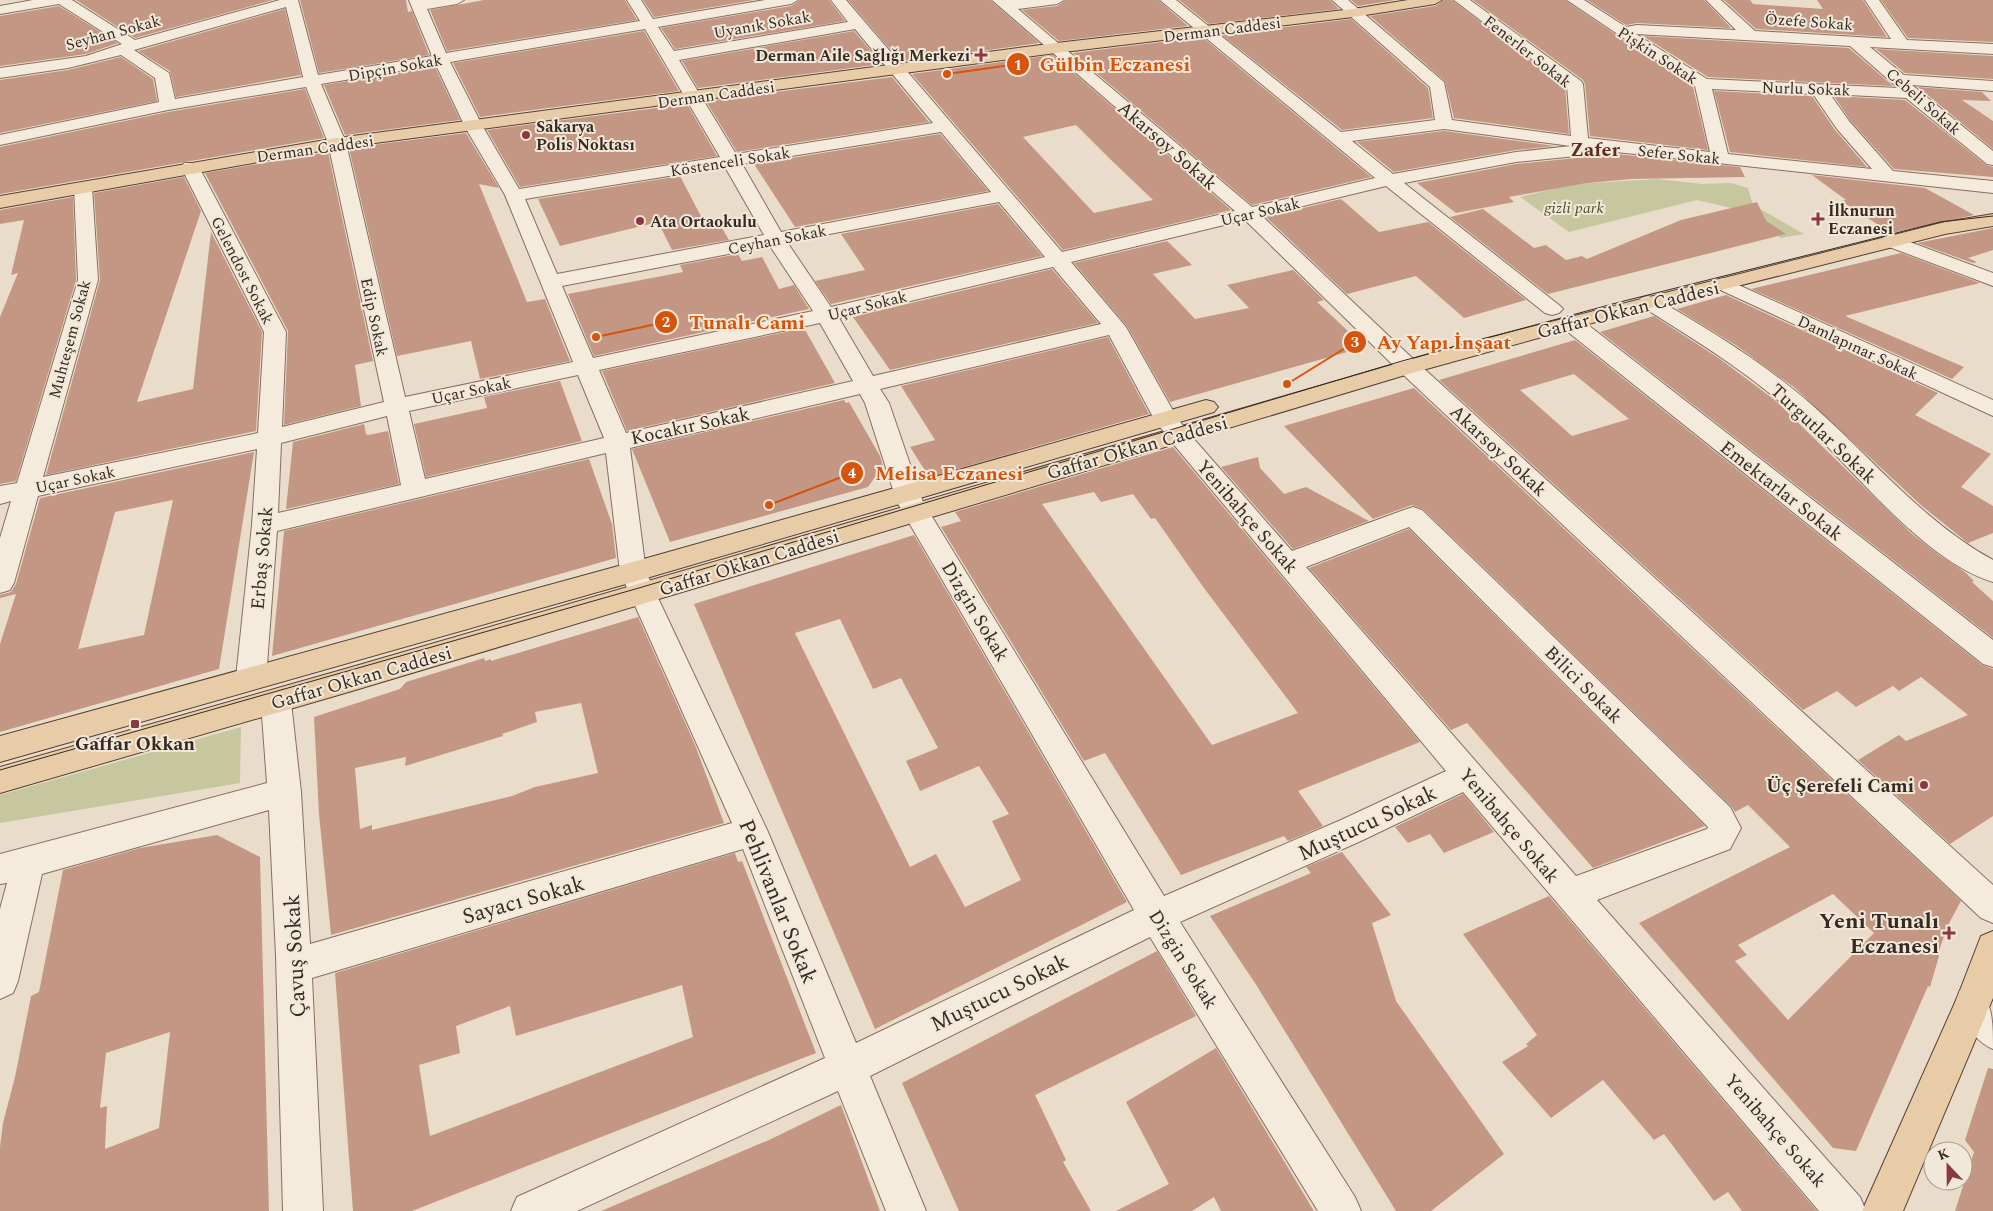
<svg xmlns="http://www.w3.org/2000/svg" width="1993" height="1211" font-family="Spectral,serif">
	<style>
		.green { fill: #c7c79f }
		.building { fill: #c49784; fill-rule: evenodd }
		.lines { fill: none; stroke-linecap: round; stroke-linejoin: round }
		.minor-casing { stroke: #856f60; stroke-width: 2 }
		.major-casing { stroke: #533f34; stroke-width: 2 }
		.minor { fill: #f5ebdd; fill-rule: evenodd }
		.major { fill: #e8cca7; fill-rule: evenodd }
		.tram { stroke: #372a22; stroke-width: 1 }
		.poi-dot { fill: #8d3743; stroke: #f2e8d9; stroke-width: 2 }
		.labels { text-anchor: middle; stroke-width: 4; stroke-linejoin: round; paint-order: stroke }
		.far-street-label { font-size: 16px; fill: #372a22; stroke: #f2e8d9 }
		.far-poi-label { font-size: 16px; font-weight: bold; fill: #372a22; stroke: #f2e8d9; text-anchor: start }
		.far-park-label { font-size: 16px; font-style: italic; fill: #4c512b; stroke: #f2e8d9 }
		.street-label { font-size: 19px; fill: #372a22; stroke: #f2e8d9 }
		.poi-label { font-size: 19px; font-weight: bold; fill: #372a22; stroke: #f2e8d9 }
		.far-district-label { font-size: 20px; font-weight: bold; fill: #5f2b26; stroke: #f2e8d9 }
		.near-street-label { font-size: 22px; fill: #372a22; stroke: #f2e8d9 }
		.near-poi-label { font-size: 22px; font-weight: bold; fill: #372a22; stroke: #f2e8d9; text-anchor: end }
		.leader { fill: none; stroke: #d6540e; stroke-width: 2 }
		.callout-dot { fill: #d6540e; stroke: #f2e8d9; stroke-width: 2 }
		.mark-label { font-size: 15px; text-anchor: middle; font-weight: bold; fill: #fff }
		.callout-label { font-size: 20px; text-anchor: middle; font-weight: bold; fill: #d6540e; stroke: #f2e8d9; stroke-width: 4; stroke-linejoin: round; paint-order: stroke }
	</style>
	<rect width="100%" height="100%" fill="#eadcca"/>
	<path class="green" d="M1658 179 1703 184 1731 183 1748 188 1753 205 1804 234 1781 238 1731 208 1697 200 1569 232 1520 197 1574 184Z
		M241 727 240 783 0 823V795Z"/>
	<path class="building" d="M76 0H273L135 38Z
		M300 0H406L408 12 412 11 429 55 319 73Z
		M484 0H625L637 20 447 51 430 10Z
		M643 0H754L654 17Z
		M800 0H829L845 21 675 49 661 28 791 6Z
		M848 0H990L1039 43 901 62Z
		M1066 0H1158L1188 26 1059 41 1022 10 1057 6Z
		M1179 0H1330L1339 9 1209 24Z
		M1351 0H1396L1358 6Z
		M1444 0H1452L1565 87 1569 134 1454 118 1445 81 1370 16 1435 6Z
		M1473 0H1565L1693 87 1708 150 1590 136 1585 84 1583 80Z
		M1587 0H1704L1731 28 1637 23 1626 25Z
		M1724 0H1750L1753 4 1823 9 1817 0H1863L1887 37 1756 29Z
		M1881 0H1993V42L1908 38Z
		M59 6 118 43 86 54 0 66V16Z
		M285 9 301 75 176 97 170 71 138 51Z
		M1351 19 1428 88 1433 118 1342 130 1222 35Z
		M644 31 679 91 480 117 453 63Z
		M854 31 882 64 698 88 682 61Z
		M1643 36 1849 48 1893 86 1708 77Z
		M1202 37 1371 177 1252 205 1073 53Z
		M1876 49 1993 56V79L1905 73Z
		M1053 55 1231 210 1063 250 912 74ZM1076 125 1109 158 1153 200 1094 213 1023 137Z
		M121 57 153 79 157 101 0 133V80L68 70Z
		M435 67 460 120 345 135 324 85Z
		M892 77 929 122 737 152 706 101Z
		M1918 87 1982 92 1991 101 1962 100 1993 121V149Z
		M305 89 324 138 0 194V147L168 112Z
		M1714 91 1812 96 1835 130 1867 167 1730 152Z
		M1834 96 1905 100 1986 165 1993 167V177L1894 169 1850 120Z
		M687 104 717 156 520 187 487 130Z
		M1444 131 1555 146 1516 150 1394 172 1357 142Z
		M466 133 499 188 479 184 527 302 545 299 570 361 480 379 471 341 397 356 349 148Z
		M940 134 988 191 795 227 754 164Z
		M328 152 373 361 355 365 361 406 284 425 288 331 205 173Z
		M1616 154 1740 167 1745 177 1631 179 1587 183 1509 197 1514 202 1456 213 1417 183 1516 164Z
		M1812 175 1925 188 1974 215 1891 233 1841 201 1846 200Z
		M680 176 705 224 718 221 729 240 672 250 658 222 560 246 538 199Z
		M184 177 201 211 137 402 193 389 211 232 262 332 256 431 46 475 100 280 94 193Z
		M73 197 76 280 16 481 0 484V317L18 273 11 275 24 220 0 224V210Z
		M1341 199 1379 232 1428 222 1526 300 1464 318 1416 276 1347 294 1266 217Z
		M1757 202 1766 221 1786 234 1548 294 1450 217 1483 209 1534 248 1546 245 1566 260 1582 256 1587 259 1681 220Z
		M998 204 1042 256 831 304 815 281 865 270 841 234Z
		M1993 228V250L1968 258 1977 262 1973 263 1917 243Z
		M1167 241 1192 265 1153 274 1195 319 1249 308 1227 285 1293 270 1324 300 1317 302 1365 347 1170 402 1127 326 1074 263Z
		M1901 253 1980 283 1845 316 1964 367 1952 379 1751 289Z
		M738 254 742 261 762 257 779 289 794 285 809 309 594 356 568 294 683 272 680 265Z
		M1052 269 1098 323 890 370 853 317Z
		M1726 295 1938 393 1915 415 1991 454 1961 487 1993 506V533L1968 543 1922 506 1795 388 1737 346 1677 309Z
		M1654 316 1720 359 1776 401 1912 534 1939 555 1965 572 1974 581 1972 582 1993 601V638L1600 332Z
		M804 328 835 383 627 431 602 371Z
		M1108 337 1149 414 932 476 929 471 926 472 910 447 935 440 901 386Z
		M1575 340 1982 665 1993 669V816L1950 844 1858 760 1899 735 1906 741 1968 715 1921 677 1899 691 1893 686 1856 707 1837 691 1803 710 1439 380ZM1574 374 1629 419 1572 436 1520 390Z
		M560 381 582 441 426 477 414 424 487 408 484 397Z
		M1414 388 1961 901 1947 927 1938 954 1939 956 1930 987 1928 986 1856 1151 1833 1148 1639 923 1790 847 1748 805 1735 812 1731 806 1423 509 1412 505 1373 519 1284 426ZM1833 894 1874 933 1788 1020 1735 961 1747 955 1738 945Z
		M844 400 846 403 849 402 880 456 883 466 868 487 670 542 632 449Z
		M364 424 366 434 368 435 388 431 399 484 286 509 293 442Z
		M1173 447 1420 742 1298 791 1323 826 1288 841 1284 836 1181 875 1105 753 1084 761 941 527 961 521 955 512ZM1094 492 1101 502 1133 494 1151 519 1155 518 1204 588 1298 713 1212 745 1042 504Z
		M254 452 219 669 0 732V644L16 594 0 598V595L11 592 16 584 40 498ZM173 500 144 635 78 649 115 512Z
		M1258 457 1260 468 1284 494 1306 487 1369 521 1293 549 1221 467Z
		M589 459 612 524 616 558 272 656 284 531Z
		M1409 529 1705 826 1593 868 1467 723 1451 730 1309 568Z
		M914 535 1127 902 875 1029 694 604ZM840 619 873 689 901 678 938 748 906 761 920 791 979 766 1009 814 992 821 1021 880 965 907 936 854 910 867 795 633Z
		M638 617 695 745 724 823 331 935 319 814 314 717 400 689 406 682 484 658 485 661 491 659V661ZM581 703 598 773 535 787 512 796 421 818 372 830V825L360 829 355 768 406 757 405 766 503 736 502 734 537 722 535 712Z
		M1463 794 1494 832 1444 853 1430 834 1408 843 1395 827Z
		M217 835 260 857 269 1211H0V1147L3 1123 15 1077 31 996 39 992 63 870 140 848ZM170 1032 159 1128 105 1149 107 1106 100 1108 106 1053Z
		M1342 852 1391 915 1372 923 1396 1001 1504 1154 1431 1211H1396L1255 983 1210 916 1311 873 1306 867Z
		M735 853 738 862 742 861 816 1053 412 1211H353L335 973ZM682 985 693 1037 430 1136 419 1065 460 1053 456 1026 510 1006 516 1036Z
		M1549 896 1817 1211H1742L1728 1192 1714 1201 1664 1134 1654 1140 1603 1080 1551 1118 1502 1062 1528 1046 1526 1044 1537 1035 1463 934Z
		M1157 951 1196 1016 1035 1095 1066 1160 1063 1162 1091 1211H959L902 1083Z
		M1216 1048 1314 1211H1221L1214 1197 1192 1211H1116L1169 1184 1126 1102Z
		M1988 1068 1993 1069V1211H1955L1974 1152 1965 1140Z
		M841 1105 880 1211H601L769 1140Z"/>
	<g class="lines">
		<defs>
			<path id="minor" d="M33 0H72L135 40 280 0H298L318 75 432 56 409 0H464L457 4 427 9 446 53 640 21 627 0H641L653 19 765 0H798L791 4 658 27 674 51 848 22 831 0H846L1062 252 1235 211 992 0H1064L1057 4 1018 9 1252 207 1375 178 1160 0H1176L1341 132 1435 120 1430 87 1332 0H1348L1444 82 1452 120 1571 136 1567 86 1454 0H1470L1581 81 1583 84 1588 138 1710 152 1695 86 1567 0H1584L1626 27 1637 25 1736 30 1706 0H1721L1755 31 1891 39 1865 0H1879L1907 40 1993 44V54L1870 47 1904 75 1993 81V91L1912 85 1993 151V165L1987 164 1906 98 1830 94 1849 121 1893 171 1993 181V193L1616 152 1516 162 1404 183 1559 305 1563 309 1559 313 1552 315 1545 313 1386 186 1262 216 1410 356 1993 885V923L1981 918 1394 366 1245 220 1071 262 1126 327 1176 416 1186 430 1292 551 1404 510 1413 507 1422 510 1730 807 1741 828 1730 849 1597 900 1860 1197 1866 1211H1819L1463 792 1363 840 1180 922 1355 1197 1361 1211H1318L1150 937 870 1076 926 1211H886L838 1091 577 1211H511L517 1197 825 1058 743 849 312 978 323 1211H283L276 956 269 810 42 874 18 981 13 993 0 999V909L7 883 0 884V854L267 783 261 702 266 693 276 690 286 693 291 702 301 792 310 944 732 823 620 572 606 453 277 531 266 678 261 686 251 690 241 686 236 678 252 525 257 449 38 496 14 583 10 590 0 593V538L11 501 0 504V486L17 483 78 280 74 187 77 183H89L92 187 98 280 43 477 258 433 264 332 181 167 184 163H196L199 167 286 332 282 427 384 402 328 143 306 87 168 110 0 145V135L159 102 155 78 121 55 68 68 0 78V68L86 56 122 44 59 4 0 14V6ZM286 7 303 77 175 99 169 73 134 50ZM645 29 720 157 519 189 483 127 450 62ZM855 29 933 123 736 154 679 60ZM1636 34 1850 46 1898 88 1707 79ZM436 65 465 127 505 195 573 362 405 397 346 143 321 84ZM1712 89 1813 94 1837 129 1872 169 1728 154ZM1444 129 1571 146 1516 152 1393 174 1352 141ZM941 132 991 192 781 232 742 164ZM725 167 764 235 557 274 525 199ZM999 202 1045 257 831 307 787 242ZM770 246 813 311 593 358 562 286ZM1053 267 1101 324 873 376 839 318ZM820 323 853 381 626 433 599 370ZM1109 335 1154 419 1170 440 1446 771 1341 820 1164 896 923 502 889 403 880 389ZM578 375 604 438 425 479 409 411ZM860 394 865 403 897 502 1134 910 856 1043 768 832 651 583 646 572 630 448ZM387 416 401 485 278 513 281 443ZM1409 527 1708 827 1707 829 1576 876 1306 567Z
				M1891 235 1993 273V286L1884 245 1881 241 1884 237Z
				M1723 278 1993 400V416L1716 288 1713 284 1716 280Z
				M1648 296 1655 298C1710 330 1764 363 1812 405 1872 458 1922 521 1993 560V582C1921 560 1851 465 1795 415 1748 372 1695 340 1641 306L1638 302 1641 298Z
				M1571 317 1579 318 1993 640V667L1983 664 1563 328 1560 323 1563 318Z
				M1973 985C1993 997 1993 1022 1993 1049 1974 1041 1963 1022 1955 1003L1960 990Z"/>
			<path id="major" d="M1408 0H1442L1435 4 1353 17 1056 53 337 148 0 208V196L337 138 1056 43 1353 9Z
				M1993 214V226L1945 234 1614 317 1412 373 352 691 0 793V767L352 667 1464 344 1945 222Z
				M1206 400 1214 402 1218 407 1214 412 633 582 0 762V736L633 562Z
				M1993 931V998L1903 1211H1862L1957 998 1981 936Z"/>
		</defs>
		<use href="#minor" class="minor-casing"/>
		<use href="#major" class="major-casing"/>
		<use href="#minor" class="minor"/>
		<use href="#major" class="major"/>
		<path class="tram" d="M0 770 639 588 1402 361 1620 302 1940 222 1993 216"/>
	</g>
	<g class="poi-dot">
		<path d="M978.5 47.5h5v5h5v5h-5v5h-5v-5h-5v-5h5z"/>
		<circle cx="526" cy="135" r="5"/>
		<path d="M1815.5 211.5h5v5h5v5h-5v5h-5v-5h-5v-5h5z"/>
		<circle cx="640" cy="221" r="5"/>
		<rect x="130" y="719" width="10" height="10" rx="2.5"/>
		<circle cx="1924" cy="785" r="5"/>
		<path d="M1946.5 925.5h5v5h5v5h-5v5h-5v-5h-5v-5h5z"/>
	</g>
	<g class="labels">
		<g class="far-street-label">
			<text transform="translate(1809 21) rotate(4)" y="6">Özefe Sokak</text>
			<text transform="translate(762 24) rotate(-10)" y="6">Uyanık Sokak</text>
			<text transform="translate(1222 29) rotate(-7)" y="6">Derman Caddesi</text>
			<text transform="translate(113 32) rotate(-15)" y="6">Seyhan Sokak</text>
			<text transform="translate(1528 51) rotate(38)" y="6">Fenerler Sokak</text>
			<text transform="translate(1658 55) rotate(33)" y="6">Pişkin Sokak</text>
			<text transform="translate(395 67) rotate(-10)" y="6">Dipçin Sokak</text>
			<text transform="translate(1806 88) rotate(2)" y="6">Nurlu Sokak</text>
			<text transform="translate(716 94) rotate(-8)" y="6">Derman Caddesi</text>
			<text transform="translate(1924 101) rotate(41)" y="6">Cebeli Sokak</text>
			<text transform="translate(315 148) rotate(-8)" y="6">Derman Caddesi</text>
			<text transform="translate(1679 154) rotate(6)" y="6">Sefer Sokak</text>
			<text transform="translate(730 161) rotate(-9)" y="6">Köstenceli Sokak</text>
			<text transform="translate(1260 211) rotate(-13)" y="6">Uçar Sokak</text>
			<text transform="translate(777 239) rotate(-11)" y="6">Ceyhan Sokak</text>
			<text transform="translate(243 270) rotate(63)" y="6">Gelendost Sokak</text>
			<text transform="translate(867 305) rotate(-14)" y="6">Uçar Sokak</text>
			<text transform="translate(375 317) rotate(78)" y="6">Edip Sokak</text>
			<text transform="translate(69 339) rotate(-75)" y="6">Muhteşem Sokak</text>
			<text transform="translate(1858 347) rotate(25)" y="6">Damlapınar Sokak</text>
			<text transform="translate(471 390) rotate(-12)" y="6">Uçar Sokak</text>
			<text transform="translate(75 479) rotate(-12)" y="6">Uçar Sokak</text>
		</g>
		<g class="far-poi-label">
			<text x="970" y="61" text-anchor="end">Derman Aile Sağlığı Merkezi</text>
			<text x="536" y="132">Sakarya<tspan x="536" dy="18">Polis Noktası</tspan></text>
			<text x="1828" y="216">İlknurun<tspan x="1828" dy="18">Eczanesi</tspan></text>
			<text x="650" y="227">Ata Ortaokulu</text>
		</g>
		<g class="far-park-label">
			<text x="1574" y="213">gizli park</text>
		</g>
		<g class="street-label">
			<text transform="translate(1168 145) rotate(41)" y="7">Akarsoy Sokak</text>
			<text transform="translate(1628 309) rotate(-14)" y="7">Gaffar Okkan Caddesi</text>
			<text transform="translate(690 425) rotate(-12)" y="7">Kocakır Sokak</text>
			<text transform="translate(1824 433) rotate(43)" y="7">Turgutlar Sokak</text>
			<text transform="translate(1137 447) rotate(-16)" y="7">Gaffar Okkan Caddesi</text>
			<text transform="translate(1499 450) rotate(43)" y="7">Akarsoy Sokak</text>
			<text transform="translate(1782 490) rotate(38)" y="7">Emektarlar Sokak</text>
			<text transform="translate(1248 516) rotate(49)" y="7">Yenibahçe Sokak</text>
			<text transform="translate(261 558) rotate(-85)" y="7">Erbaş Sokak</text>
			<text transform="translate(749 562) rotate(-17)" y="7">Gaffar Okkan Caddesi</text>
			<text transform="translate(976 611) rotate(59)" y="7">Dizgin Sokak</text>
			<text transform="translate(361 677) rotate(-16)" y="7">Gaffar Okkan Caddesi</text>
			<text transform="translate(1584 684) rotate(45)" y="7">Bilici Sokak</text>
			<text transform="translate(1510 825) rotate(50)" y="7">Yenibahçe Sokak</text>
			<text transform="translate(1184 959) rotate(58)" y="7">Dizgin Sokak</text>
			<text transform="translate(1776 1130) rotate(49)" y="7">Yenibahçe Sokak</text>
		</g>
		<g class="poi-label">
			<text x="135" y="750">Gaffar Okkan</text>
			<text x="1914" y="792" text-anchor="end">Üç Şerefeli Cami</text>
		</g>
		<g class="far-district-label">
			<text x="1595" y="156">Zafer</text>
		</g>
		<g class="near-street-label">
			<text transform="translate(1367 822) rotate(-25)" y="8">Muştucu Sokak</text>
			<text transform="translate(523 899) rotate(-16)" y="8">Sayacı Sokak</text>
			<text transform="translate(779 901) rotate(68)" y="8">Pehlivanlar Sokak</text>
			<text transform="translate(294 956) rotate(-93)" y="8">Çavuş Sokak</text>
			<text transform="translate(999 992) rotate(-26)" y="8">Muştucu Sokak</text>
		</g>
		<g class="near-poi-label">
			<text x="1939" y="928">Yeni Tunalı<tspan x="1939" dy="25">Eczanesi</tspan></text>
		</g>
	</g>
	<path class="leader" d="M947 74L1018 64M596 337L666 322M1287 384L1355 342M769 505L852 473"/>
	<g class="callout-dot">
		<circle cx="947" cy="74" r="5"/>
		<circle cx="596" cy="337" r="5"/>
		<circle cx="1287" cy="384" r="5"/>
		<circle cx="769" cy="505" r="5"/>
		<circle cx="1018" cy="64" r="12"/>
		<circle cx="666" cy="322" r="12"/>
		<circle cx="1355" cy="342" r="12"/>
		<circle cx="852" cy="473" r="12"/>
	</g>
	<g class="mark-label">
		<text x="1018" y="70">1</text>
		<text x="666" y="327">2</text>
		<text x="1355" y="347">3</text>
		<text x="852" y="478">4</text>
	</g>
	<g class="callout-label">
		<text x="1115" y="71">Gülbin Eczanesi</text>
		<text x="747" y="329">Tunalı Cami</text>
		<text x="1444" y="349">Ay Yapı İnşaat</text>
		<text x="949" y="480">Melisa Eczanesi</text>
	</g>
	<g transform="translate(1948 1166) rotate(338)"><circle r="24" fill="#f2e8d9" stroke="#a79c90"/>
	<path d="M0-4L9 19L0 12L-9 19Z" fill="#8d3743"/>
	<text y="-8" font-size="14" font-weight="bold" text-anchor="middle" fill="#372a22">K</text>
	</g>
</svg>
